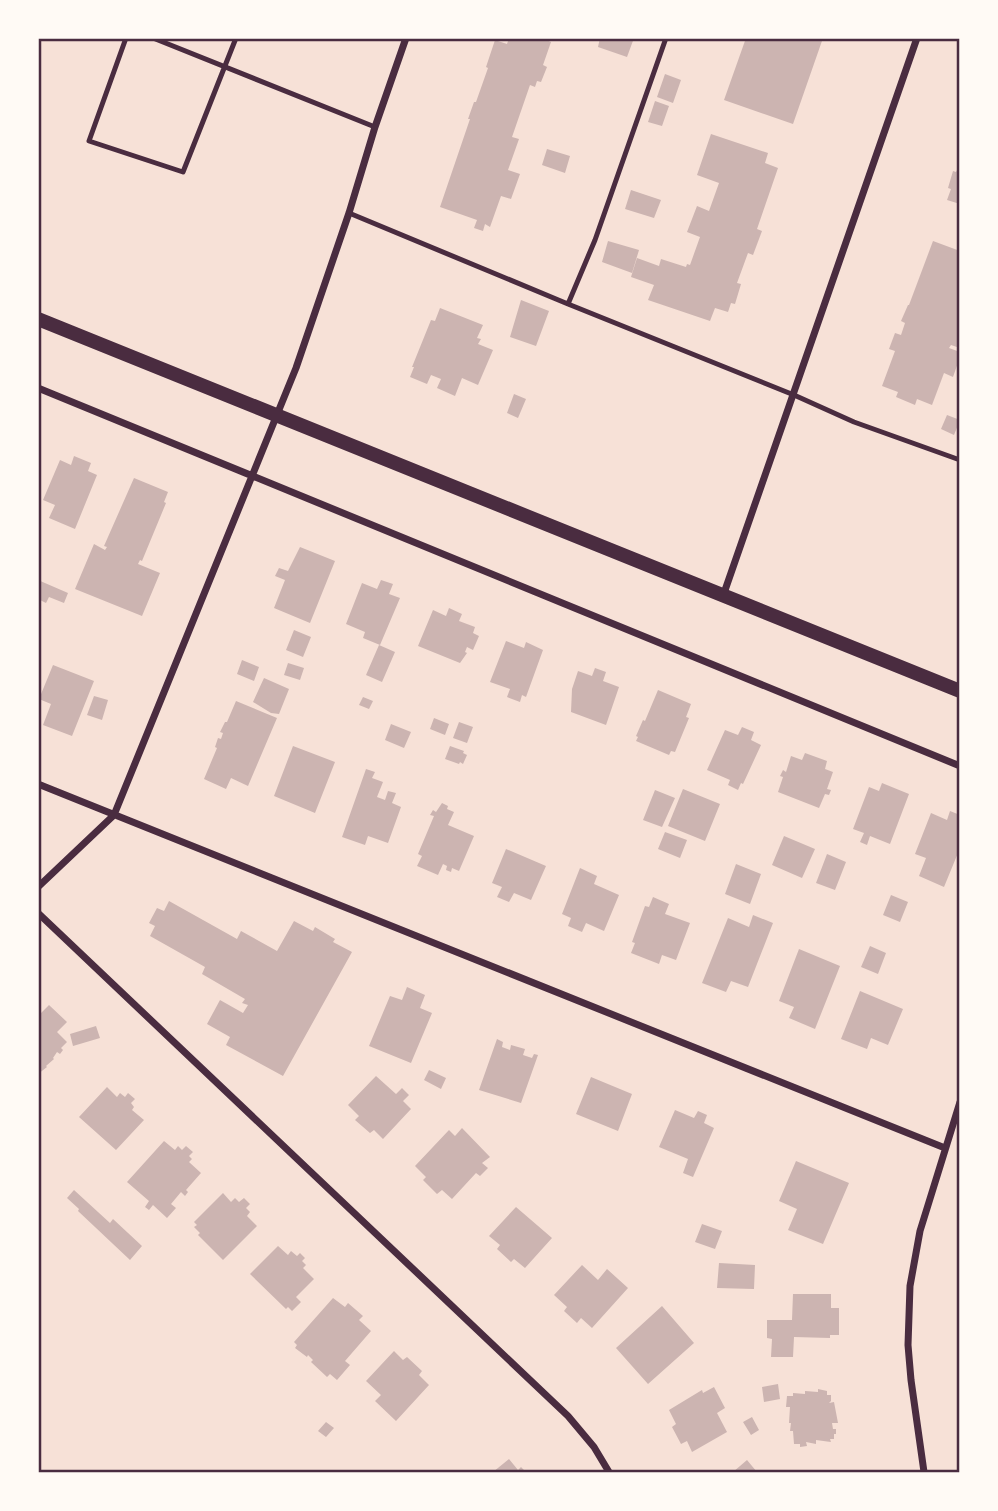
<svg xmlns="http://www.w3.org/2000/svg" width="998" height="1511" font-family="'Fira Sans',sans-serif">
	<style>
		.building { fill: #ccb4b1 }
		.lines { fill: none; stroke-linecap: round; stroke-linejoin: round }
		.service { stroke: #4a2c40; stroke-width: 5 }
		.minor { stroke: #4a2c40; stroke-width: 7 }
		.secondary { stroke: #4a2c40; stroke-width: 14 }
		.neatline { fill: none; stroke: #4a2c40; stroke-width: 2.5 }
	</style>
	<rect width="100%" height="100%" fill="#f7e1d7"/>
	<path class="building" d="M509 38H542L551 42 543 65 547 67 541 82 537 81 535 87 530 85 512 137 519 139 508 170 520 174 511 199 501 196 490 227 485 224 483 231 474 228 477 220 440 207 470 119H468L474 102H476L488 68 486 67 495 40 507 44Z
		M600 38H634L627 57 598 47Z
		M746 38H823L793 124 724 100Z
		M665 74 681 80 673 103 657 97Z
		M655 101 669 106 662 126 648 122Z
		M711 134 768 153 765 163 778 168 757 229 762 231 753 255 748 253 737 283 741 284 735 304 731 303 728 312 715 308 710 321 648 300 654 285 631 277 637 258 659 266 661 259 686 267 687 264 690 265 700 237 687 232 697 206 709 211 719 183 697 175Z
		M547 149 570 156 565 173 542 165Z
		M960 165V204L947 200 951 189 948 188 953 171 956 172Z
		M631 190 661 200 654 218 625 209Z
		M608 241 639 250 632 273 602 262Z
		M933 241 960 251V348L951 345 949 348 960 352V357L953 377 944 373 932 405 917 399 915 405 896 397 898 392 882 386 895 351 889 349 895 333 901 335 905 323 901 321 908 305H909Z
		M521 300 549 311 536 346 510 337Z
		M440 308 483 325 477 338 481 339 478 344 493 350 478 385 462 378 455 396 437 388 441 379 431 375 427 384 410 377 414 367H412L431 320 435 321Z
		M514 394 526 399 518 418 507 413Z
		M947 415 960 420 954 435 941 429Z
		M74 456 91 463 88 471 97 475 75 529 49 518 55 505 43 500 60 460 71 465Z
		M134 478 168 492 164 502 166 503 142 561 140 560 138 564 160 573 142 616 75 589 94 544 105 550 107 547 104 546Z
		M300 547 335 561 310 623 274 608 285 580 275 576 279 568 288 571Z
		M38 580 68 593 64 603 49 597 46 603 38 599Z
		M381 580 393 584 389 594 400 598 380 645 363 638 365 632 346 624 362 583 377 589Z
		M449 608 462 614 459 621 475 627 473 633 479 636 473 650 467 647 465 652 467 653 460 663 418 646 433 610 446 616Z
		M294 630 311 637 303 657 286 650Z
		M506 641 524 648 526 642 543 650 526 697 522 695 520 702 507 697 510 689 490 682Z
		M379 645 395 652 382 682 366 675Z
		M242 660 259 667 254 681 237 674Z
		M288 663 304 668 300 680 284 675Z
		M53 665 94 681 72 736 43 725 51 704 39 699Z
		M595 668 606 672 603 681 619 687 606 725 571 712 572 689 578 671 592 676Z
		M264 678 289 689 279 714 271 713 253 702Z
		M658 690 691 704 686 717 689 718 675 752 671 751 669 755 636 741 638 737 636 736 643 720 645 721Z
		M94 696 108 700 102 720 87 715Z
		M363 697 373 701 369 709 359 705Z
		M236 701 277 718 248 786 231 778 226 789 204 779 217 748 215 747 218 738 221 739 223 733 220 732 225 722H227Z
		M434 718 449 724 445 735 430 729Z
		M459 722 473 727 467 743 453 738Z
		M391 724 411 732 404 748 385 740Z
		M742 727 754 732 751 740 761 745 743 784 741 783 738 790 728 785 730 780 707 770 725 730 738 735Z
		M293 746 335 762 315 813 274 796Z
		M450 746 464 751 463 753 467 755 463 764 460 762 459 764 445 759Z
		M805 753 827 761 825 769 833 772 827 789 831 790 829 795 825 794 819 808 778 792 783 777 780 776 783 770 786 772 791 756 802 760Z
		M366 769 375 772 372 778 383 782 377 797 385 800 388 791 396 793 392 803 401 807 388 843 368 836 365 845 342 837Z
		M882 783 909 794 890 844 870 836 867 845 860 842 864 833 853 829 869 787 879 791Z
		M683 789 720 804 705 841 668 826Z
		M655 790 675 798 662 827 643 820Z
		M442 803 448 806 447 809 454 812 448 825 474 836 459 871 452 868 451 872 446 870 447 866 443 864 438 875 417 866 422 856 418 854 434 816 430 815 433 810 436 812Z
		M950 811 960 815 958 825H960V848L944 887 919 876 926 858 915 854 931 813 947 820Z
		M665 832 687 840 680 858 658 849Z
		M784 836 815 849 802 878 772 865Z
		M506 849 546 866 531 900 514 893 509 902 497 897 502 887 492 883Z
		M827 854 846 862 835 890 816 883Z
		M736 864 761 874 750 904 725 894Z
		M580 868 597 876 594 884 619 895 604 931 586 923 582 932 568 926 571 918 562 914Z
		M891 895 908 902 900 922 883 915Z
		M653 897 669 904 665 914 690 923 676 960 662 955 659 964 631 953 635 943 632 942 645 906 649 907Z
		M169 901 237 939 241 931 277 951 294 921 313 931 315 927 335 939 333 942 352 952 283 1076 226 1045 230 1037 207 1024 220 1000 243 1013 248 1005 242 1003 245 999 202 974 205 967 150 936 155 926 149 923 157 908 164 911Z
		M753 915 773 923 748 987 731 981 726 992 702 983 728 918 749 927Z
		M870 946 886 953 878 974 861 967Z
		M799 949 840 966 815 1029 789 1018 794 1007 779 1001Z
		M407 987 425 995 420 1008 432 1013 411 1063 369 1046 390 996 402 1000Z
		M860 991 903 1009 888 1045 871 1038 867 1049 841 1039Z
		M49 1005 67 1022 57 1032 67 1042 61 1048 63 1050 60 1054 57 1052 53 1058 54 1059 46 1066 47 1067 38 1074V1016Z
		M96 1026 100 1038 73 1046 70 1034Z
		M497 1039 503 1042 502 1047 510 1050 511 1045 525 1049 523 1055 532 1058 534 1054 538 1055 521 1103 479 1090Z
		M429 1070 446 1078 441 1089 424 1080Z
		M376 1076 396 1094 402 1088 409 1095 403 1101 411 1109 383 1139 374 1130 370 1133 355 1120 359 1116 348 1105Z
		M591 1077 632 1094 618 1131 576 1114Z
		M107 1087 117 1097 120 1093 125 1097 128 1093 135 1099 131 1103 134 1107 132 1110 144 1120 116 1150 79 1117Z
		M675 1110 694 1118 698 1111 707 1115 704 1123 714 1128 693 1177 683 1173 688 1159 659 1147Z
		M462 1128 490 1157 482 1163 488 1168 480 1176 476 1173 452 1199 442 1190 437 1194 423 1180 426 1177 415 1166 449 1130 455 1136Z
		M164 1141 175 1150 178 1146 182 1150 186 1146 193 1152 189 1156 192 1159 189 1162 201 1173 186 1190 188 1192 185 1196 181 1192 171 1204 176 1208 167 1218 153 1205 149 1210 145 1207 149 1201 127 1182Z
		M796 1161 849 1183 823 1244 788 1230 797 1209 779 1201Z
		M74 1190 110 1223 113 1219 142 1246 130 1260 78 1211 79 1209 67 1198Z
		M223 1193 231 1202 235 1198 239 1202 244 1198 250 1204 246 1208 250 1212 247 1216 257 1226 223 1260 198 1235 200 1233 194 1227 197 1225 194 1222Z
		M516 1207 552 1238 525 1268 514 1259 511 1262 497 1249 500 1245 489 1236Z
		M702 1224 722 1231 715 1249 695 1242Z
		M278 1246 288 1255 291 1251 297 1256 300 1253 305 1258 302 1261 306 1265 303 1268 314 1279 296 1297 301 1302 292 1311 288 1307 286 1309 250 1274Z
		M719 1263 755 1265 754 1289 717 1288Z
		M582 1265 598 1280 607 1269 628 1288 592 1328 581 1318 577 1323 564 1311 567 1307 554 1295Z
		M793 1294H831V1308H839V1335H830V1338L794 1337 793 1357H771L772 1339 767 1338V1320H792Z
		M333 1298 345 1307 348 1303 363 1316 359 1320 371 1331 345 1361 350 1365 337 1380 330 1374 327 1377 311 1362 313 1360 308 1355 307 1357 295 1348 297 1345 294 1342Z
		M662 1306 694 1343 648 1384 616 1348Z
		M394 1351 403 1360 407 1357 422 1371 419 1375 429 1385 396 1421 375 1401 381 1395 366 1381Z
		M778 1384 780 1399 764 1402 762 1387Z
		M714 1387 725 1408 717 1413 727 1432 692 1452 687 1441 681 1444 672 1427 676 1424 669 1410 702 1390 703 1393Z
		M818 1389 827 1391V1395H831V1401L829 1403 834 1402 838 1423H832L833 1429H836V1434H834V1439H830L831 1442 816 1440V1444L806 1442 807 1446 800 1447V1444H794L793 1431H790L791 1423H789L790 1407H786L787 1396H793V1393L805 1394V1391L818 1392Z
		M752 1417 759 1430 751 1435 743 1422Z
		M326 1422 334 1428 326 1437 318 1431Z
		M509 1459 518 1470 521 1467 526 1472H493Z
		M747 1460 757 1472H733Z"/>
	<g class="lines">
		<path class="service" d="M126 38 89 141 183 172 236 38
			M153 38 375 127
			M349 213 568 304 794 395 854 422 960 460
			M568 304 595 240 666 38"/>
		<path class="minor" d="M38 388 960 766
			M723 596 917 38
			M38 784 945 1148
			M38 887 114 815 296 368 349 213 375 127 406 38
			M38 913 568 1416 594 1447 609 1472
			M924 1472 911 1380 908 1345 910 1286 920 1231 960 1102"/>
		<path class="secondary" d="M38 319 960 691"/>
	</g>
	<rect width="998" height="1511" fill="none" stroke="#fffaf5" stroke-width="80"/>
	<rect x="40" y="40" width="918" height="1431" class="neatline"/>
</svg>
